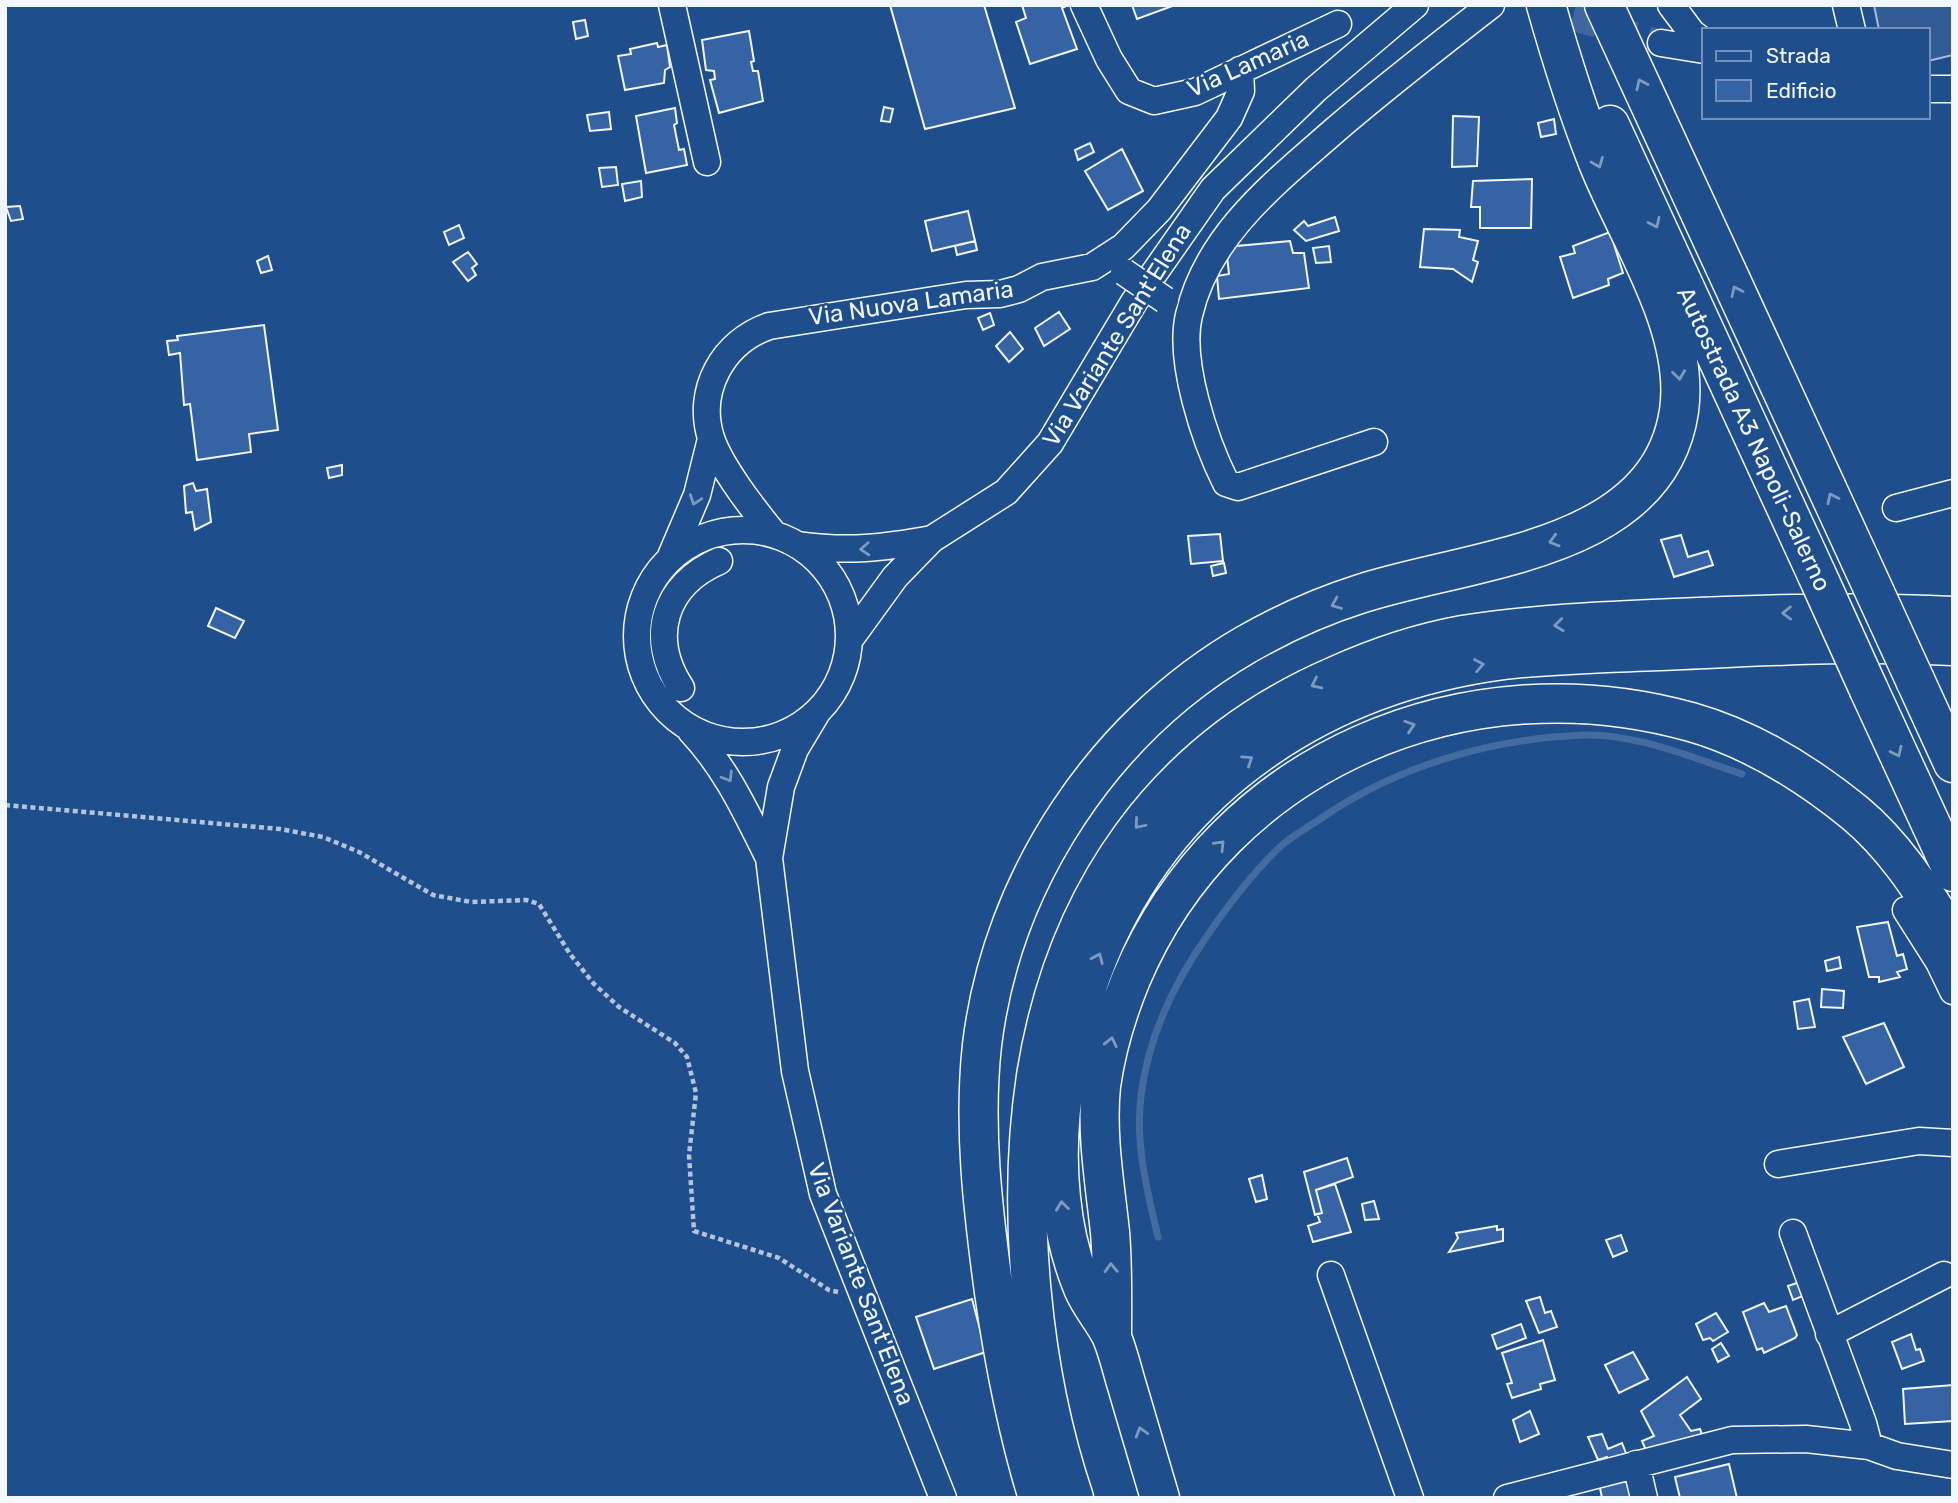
<svg xmlns="http://www.w3.org/2000/svg" width="1958" height="1503" font-family="Rubik,sans-serif">
	<style>
		.built { fill: #305b95; stroke: #a8bbd7; stroke-width: 2 }
		.lines { fill: none; stroke-linecap: round; stroke-linejoin: round }
		.stream { stroke: #446ba0; stroke-width: 7 }
		.building { fill: #3563a3; stroke: #f2f6ff; stroke-width: 2 }
		.minor-tunnel { stroke: #3f679d; stroke-width: 26; stroke-dasharray: 26 13; stroke-linecap: butt }
		.minor-casing { stroke: #f2f6ff; stroke-width: 29 }
		.highway-casing { stroke: #f2f6ff; stroke-width: 41 }
		.path { stroke: #b3c4dc; stroke-width: 4.5; stroke-dasharray: 5 3.5; stroke-linecap: butt }
		.minor { stroke: #1f4e8c; stroke-width: 26 }
		.highway { stroke: #1f4e8c; stroke-width: 38 }
		.minor-bridge-casing { stroke: #f2f6ff; stroke-width: 29; stroke-linecap: butt }
		.highway-bridge-casing { stroke: #f2f6ff; stroke-width: 41; stroke-linecap: butt }
		.minor-bridge { stroke: #1f4e8c; stroke-width: 26 }
		.highway-bridge { stroke: #1f4e8c; stroke-width: 38 }
		.oneway { stroke: #7e9ac0 }
		.labels { text-anchor: middle; stroke-width: 5; stroke-linejoin: round; paint-order: stroke }
		.street-label { font-size: 24px; fill: #f2f6ff; stroke: #1f4e8c }
	</style>
	<rect width="100%" height="100%" fill="#1f4e8c"/>
	<path class="built" d="M1874 5H1953V55L1928 61V30H1879Z"/>
	<g class="lines">
		<path class="stream" d="M1158 1237C1147 1191 1135 1143 1141 1096 1148 1038 1174 983 1207 936 1229 904 1252 873 1281 846 1292 836 1307 828 1320 819 1397 766 1489 739 1583 735 1635 733 1693 758 1742 774"/>
	</g>
	<path class="building" d="M890 5H984L1015 108 925 129Z
		M1022 5H1068L1062 8 1077 49 1030 64 1016 22 1026 18Z
		M1132 5H1175L1137 19Z
		M585 20 588 36 576 39 573 22Z
		M749 31 754 61 751 62 753 71H758L763 101 719 113 710 80 715 79 714 71 706 70 702 40Z
		M657 43 658 47 667 45 670 67 665 70 664 83 625 90 618 56 631 54 630 49Z
		M884 107 893 109 890 122 881 121Z
		M675 108 677 123 674 125 679 150 684 149 687 165 646 173 636 116Z
		M609 112 611 129 590 131 587 115Z
		M1453 116 1479 117 1477 166 1452 167Z
		M1554 119 1556 134 1541 137 1538 123Z
		M1090 143 1094 152 1078 160 1075 150Z
		M1122 149 1143 191 1108 210 1085 171Z
		M616 167 618 185 602 187 599 168Z
		M1532 179 1531 228H1480V207H1471L1473 181Z
		M641 181 642 197 625 201 622 184Z
		M20 206 23 219 11 221 6 207Z
		M968 211 975 241 932 251 925 221Z
		M1335 217 1339 231 1306 241 1294 230 1304 221 1308 226Z
		M459 225 464 238 449 245 444 232Z
		M1424 229 1460 230 1459 237 1478 241 1473 260 1478 262 1472 282 1453 269 1420 267Z
		M1610 232 1623 273 1608 279 1609 285 1573 298 1560 257 1575 253 1573 246Z
		M975 241 977 250 957 255 955 246Z
		M1290 241 1293 253H1304L1309 288 1219 299 1217 276 1229 274 1226 247Z
		M1329 246 1331 262 1316 263 1313 248Z
		M468 252 477 264 472 268 476 275 468 281 453 262Z
		M268 256 272 270 261 273 257 261Z
		M1059 312 1070 329 1044 346 1035 328Z
		M990 313 994 325 983 330 978 318Z
		M264 325 278 430 249 434 251 452 197 460 190 404 184 405 180 353 169 355 167 341 178 340 177 336Z
		M1010 332 1023 349 1009 362 996 346Z
		M342 465V475L329 478 327 468Z
		M193 483 196 491 207 489 211 522 195 530 192 512 186 513 184 486Z
		M1220 534 1223 561 1191 564 1188 536Z
		M1681 535 1688 557 1708 551 1713 565 1674 577 1661 540Z
		M1224 563 1226 573 1213 576 1211 566Z
		M216 608 244 621 235 638 208 626Z
		M1888 922 1897 956 1903 954 1907 969 1897 972 1900 977 1879 982V977H1869L1857 927Z
		M1839 957 1841 968 1827 971 1825 961Z
		M1822 989 1844 991 1843 1008 1821 1007Z
		M1809 999 1815 1027 1798 1029 1794 1002Z
		M1884 1023 1904 1067 1866 1084 1843 1037Z
		M1347 1158 1353 1177 1316 1190 1322 1213 1315 1215 1304 1172Z
		M1262 1175 1267 1199 1256 1202 1249 1179Z
		M1335 1184 1351 1232 1313 1242 1308 1226 1320 1222 1317 1214 1322 1213 1316 1190Z
		M1374 1201 1379 1219 1365 1220 1362 1204Z
		M1497 1226V1230L1503 1229V1241L1449 1252 1458 1238 1456 1233Z
		M1621 1235 1627 1251 1613 1257 1606 1240Z
		M1803 1281 1808 1294 1793 1300 1788 1286Z
		M1540 1297 1545 1313 1551 1311 1557 1327 1539 1333 1526 1301Z
		M972 1299 986 1352 934 1369 916 1317Z
		M1764 1303 1769 1312 1786 1306 1797 1335 1795 1338 1764 1353 1762 1348 1757 1350 1743 1312Z
		M1716 1313 1728 1332 1713 1341 1710 1338 1703 1340 1696 1324Z
		M1521 1324 1526 1338 1497 1349 1492 1335Z
		M1911 1334 1916 1350 1920 1349 1924 1361 1902 1369 1892 1342Z
		M1543 1340 1555 1380 1540 1384 1541 1389 1512 1398 1507 1384 1512 1383 1502 1353Z
		M1721 1343 1729 1356 1718 1362 1712 1349Z
		M1633 1352 1648 1379 1619 1393 1605 1365Z
		M1687 1377 1701 1399 1680 1415 1691 1431 1700 1429 1704 1440 1648 1455 1642 1441 1654 1436 1641 1411Z
		M1953 1385V1421L1905 1424 1903 1389Z
		M1530 1411 1539 1434 1520 1442 1513 1420Z
		M1602 1434 1608 1449 1622 1443 1629 1461 1611 1466 1607 1457 1598 1460 1588 1437Z
		M1729 1464 1737 1498H1680L1675 1477Z
		M1636 1475 1641 1498H1602L1599 1483Z"/>
	<g class="lines">
		<path class="minor-tunnel" d="M1535 7 1661 43"/>
		<defs>
			<path id="minor" d="M672 5 707 162
				M1084 5 1109 59 1129 91 1154 101 1195 92 1338 24
				M1671 5 1692 33 1704 42
				M1846 5 1852 30
				M1661 43 1704 50
				M1928 89H1953
				M1374 442 1238 487 1226 483C1205 441 1178 361 1189 315 1207 235 1276 182 1334 131 1385 87 1438 46 1491 5
				M1896 508 1953 493
				M637 636a106 106 0 1 1 212 0a106 106 0 1 1-212 0Z
				M773 533C754 510 720 466 711 438 696 390 723 342 769 326L966 295 1000 294 1019 289 1042 277 1092 267 1123 247 1159 210 1229 118 1241 91 1240 70
				M798 545C848 552 883 548 932 539
				M671 556 697 495 711 439
				M850 639 895 577 932 539 1006 492 1050 443 1134 302 1213 189 1316 89 1415 5
				M681 688C648 637 664 585 719 561
				M816 714 795 749 781 787 769 858 795 1071 823 1194 943 1498
				M691 731C726 768 746 812 769 858
				M1906 910 1939 962 1953 991
				M1778 1164 1919 1141 1953 1143
				M1793 1233 1863 1423 1869 1446
				M1331 1275 1410 1498
				M1829 1334 1944 1275
				M1636 1464 1644 1498
				M1507 1498 1732 1440 1806 1439 1869 1446 1897 1456 1953 1465"/>
			<path id="highway" d="M1604 5 1860 560
				M1610 125 1817 575
				M1915 680 1953 763
				M1869 690 1953 872
				M1112 1336C1112 1302 1113 1267 1110 1232 1105 1185 1096 1134 1101 1086 1106 1050 1117 1013 1131 979 1224 759 1467 659 1691 722 1751 739 1807 774 1855 813 1896 847 1924 893 1953 938
				M1038 1498C1017 1430 1004 1362 994 1292 983 1211 973 1127 982 1045 1002 880 1103 727 1247 644 1282 624 1322 606 1360 594 1469 558 1658 553 1679 411 1691 327 1626 235 1597 160 1577 109 1561 58 1546 5
				M1074 1498C1031 1371 1016 1208 1036 1076 1065 894 1164 750 1335 676 1375 658 1419 643 1463 635 1533 624 1605 621 1676 618 1768 614 1860 611 1953 616
				M1160 1498C1149 1461 1138 1424 1127 1386 1122 1370 1118 1351 1111 1335 1103 1319 1090 1305 1083 1288 1071 1259 1064 1229 1061 1198 1052 1115 1071 1017 1105 941 1179 778 1329 683 1504 660 1563 653 1623 653 1682 650 1772 646 1863 641 1953 646"/>
		</defs>
		<use href="#minor" class="minor-casing"/>
		<use href="#highway" class="highway-casing"/>
		<path class="path" d="M5 805 280 829 323 837 359 852 433 895 471 902 526 900 539 904 570 954 594 984 619 1007 675 1043 687 1057 696 1093 689 1155 694 1231 779 1258 829 1290 838 1292"/>
		<use href="#minor" class="minor"/>
		<use href="#highway" class="highway"/>
		<defs>
			<path id="minor-bridge" d="M1124 272 1165 300"/>
			<path id="highway-bridge" d="M1860 560 1915 680
				M1817 575 1869 690"/>
		</defs>
		<use href="#minor-bridge" class="minor-bridge-casing"/>
		<use href="#highway-bridge" class="highway-bridge-casing"/>
		<use href="#minor-bridge" class="minor-bridge"/>
		<use href="#highway-bridge" class="highway-bridge"/>
	</g>
	<defs><path id="oneway-chevron" d="M-2-3.5L2.5 0L-2 3.5" fill="none" stroke-width="1.6" stroke-linecap="round" stroke-linejoin="round" transform="scale(1.75)"/></defs>
	<g class="oneway">
		<use href="#oneway-chevron" transform="translate(1641 84) rotate(-115)"/>
		<use href="#oneway-chevron" transform="translate(1598 163) rotate(68)"/>
		<use href="#oneway-chevron" transform="translate(1655 223) rotate(65)"/>
		<use href="#oneway-chevron" transform="translate(1736 291) rotate(-115)"/>
		<use href="#oneway-chevron" transform="translate(1679 375) rotate(83)"/>
		<use href="#oneway-chevron" transform="translate(1832 498) rotate(-115)"/>
		<use href="#oneway-chevron" transform="translate(695 500) rotate(109)"/>
		<use href="#oneway-chevron" transform="translate(1554 541) rotate(164)"/>
		<use href="#oneway-chevron" transform="translate(865 549) rotate(177)"/>
		<use href="#oneway-chevron" transform="translate(1336 604) rotate(158)"/>
		<use href="#oneway-chevron" transform="translate(1787 613) rotate(179)"/>
		<use href="#oneway-chevron" transform="translate(1559 625) rotate(174)"/>
		<use href="#oneway-chevron" transform="translate(1479 665) rotate(-10)"/>
		<use href="#oneway-chevron" transform="translate(1316 684) rotate(154)"/>
		<use href="#oneway-chevron" transform="translate(1410 726) rotate(-18)"/>
		<use href="#oneway-chevron" transform="translate(1897 752) rotate(65)"/>
		<use href="#oneway-chevron" transform="translate(1248 760) rotate(-34)"/>
		<use href="#oneway-chevron" transform="translate(728 777) rotate(58)"/>
		<use href="#oneway-chevron" transform="translate(1139 824) rotate(130)"/>
		<use href="#oneway-chevron" transform="translate(1220 845) rotate(-46)"/>
		<use href="#oneway-chevron" transform="translate(1098 958) rotate(-67)"/>
		<use href="#oneway-chevron" transform="translate(1111 1042) rotate(-78)"/>
		<use href="#oneway-chevron" transform="translate(1062 1206) rotate(-97)"/>
		<use href="#oneway-chevron" transform="translate(1111 1268) rotate(-92)"/>
		<use href="#oneway-chevron" transform="translate(1141 1432) rotate(-107)"/>
	</g>
	<g class="labels">
		<g class="street-label">
			<text transform="translate(1248 64) rotate(-24)" y="8">Via Lamaria</text>
			<text transform="translate(911 303) rotate(-8)" y="8">Via Nuova Lamaria</text>
			<text transform="translate(1117 335) rotate(-58)" y="8">Via Variante Sant'Elena</text>
			<text transform="translate(1754 439) rotate(65)" y="8">Autostrada A3 Napoli-Salerno</text>
			<text transform="translate(861 1284) rotate(69)" y="8">Via Variante Sant'Elena</text>
		</g>
	</g>
	<rect width="1958" height="1503" fill="none" stroke="#f2f6ff" stroke-width="14"/>
	<rect x="1702" y="28" width="228" height="91" fill="#1f4e8c" stroke="#7391ba" stroke-width="2"/>
	<rect x="1716" y="51" width="35" height="10" fill="#1f4e8c" stroke="#7391ba" stroke-width="2"/>
	<text x="1766" y="63" font-size="21" fill="#f2f6ff">Strada</text>
	<rect x="1716" y="80" width="35" height="21" fill="#3563a3" stroke="#7391ba" stroke-width="2"/>
	<text x="1766" y="98" font-size="21" fill="#f2f6ff">Edificio</text>
</svg>
